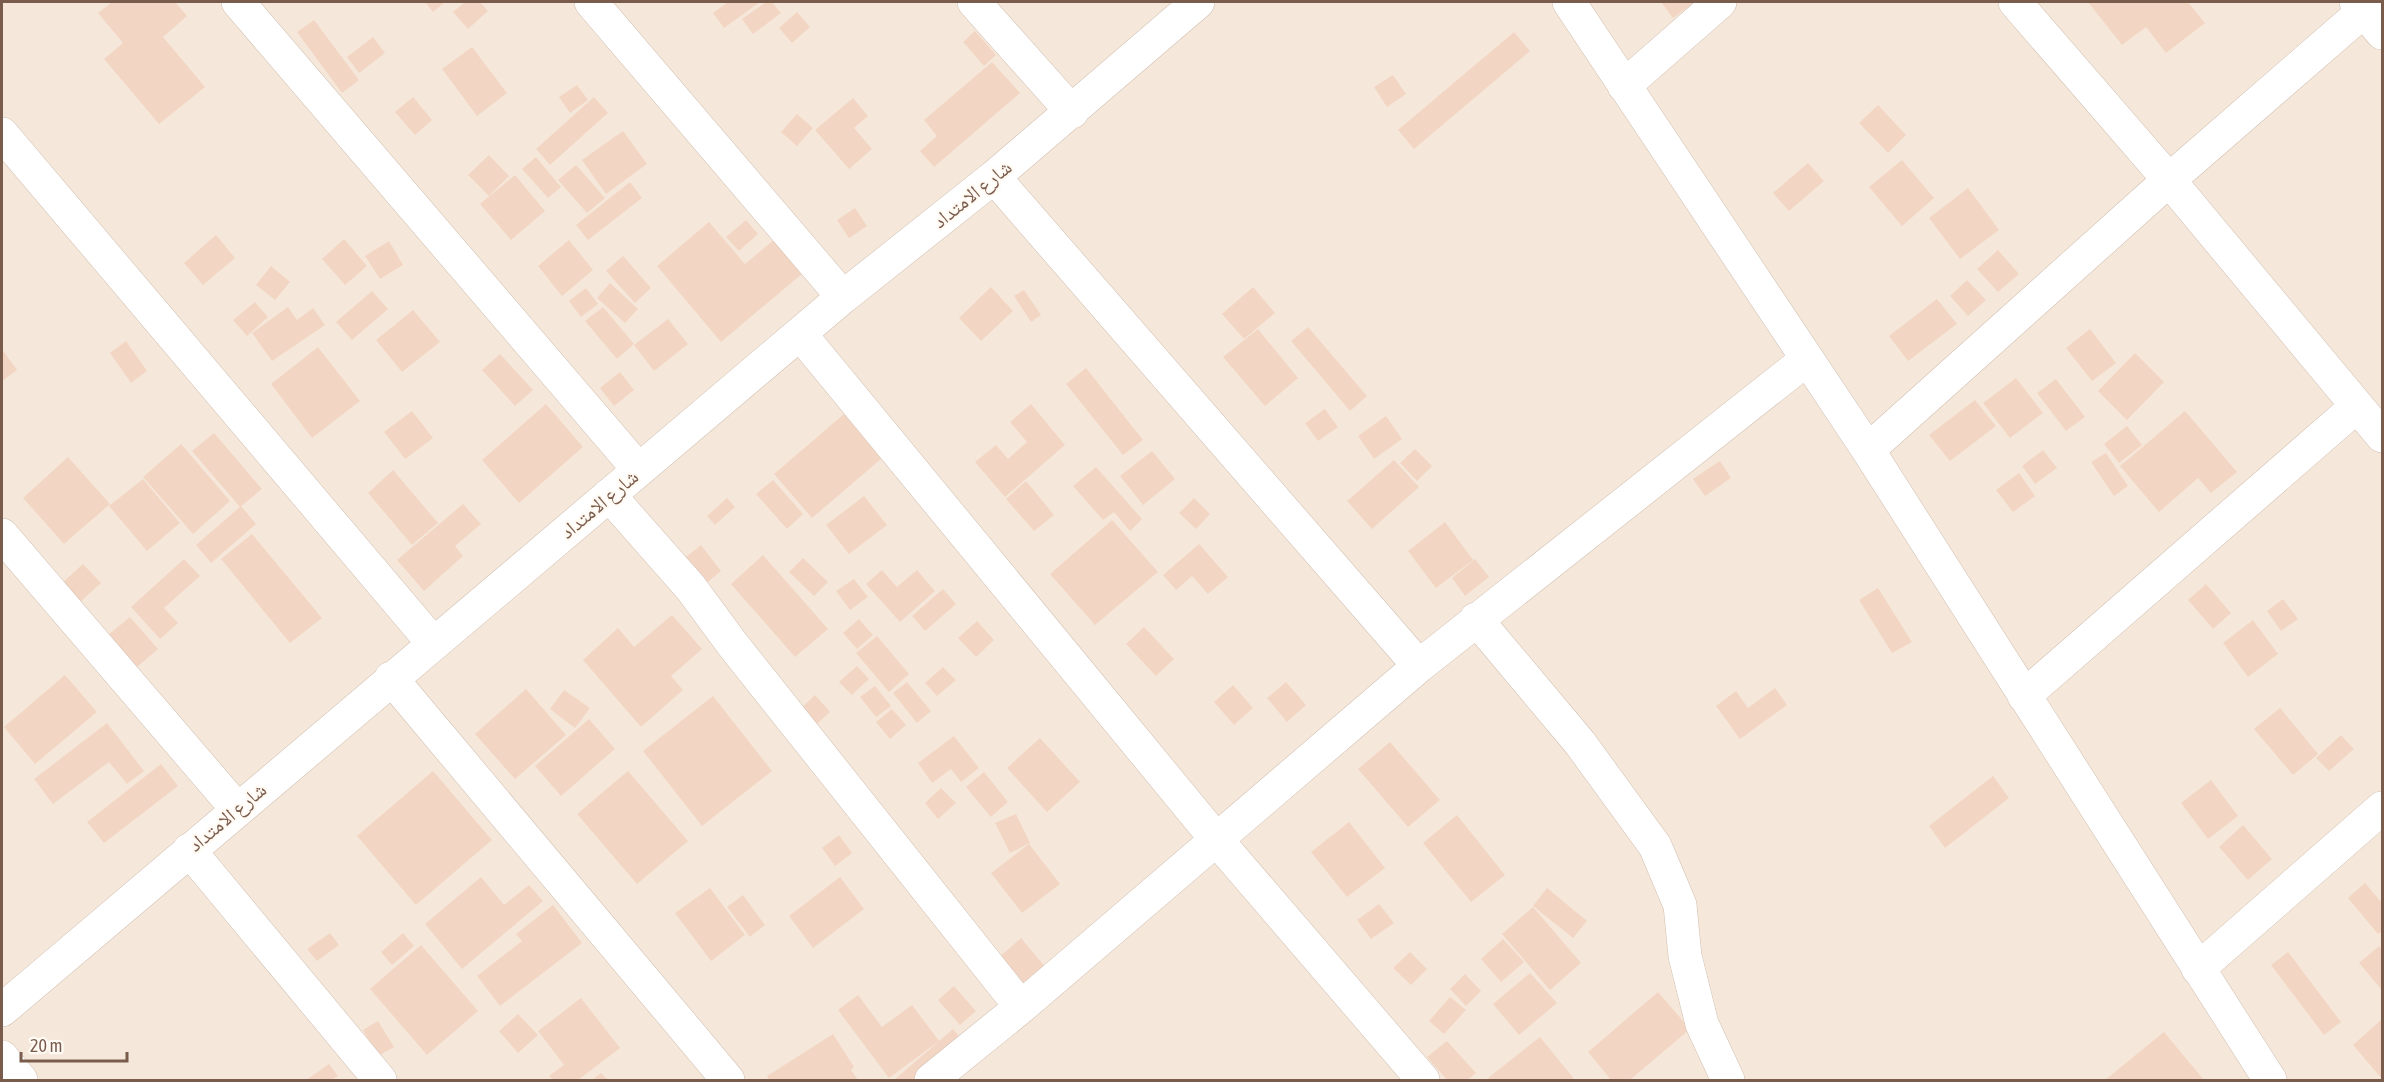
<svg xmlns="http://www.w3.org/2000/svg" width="2384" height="1082" font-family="'Asap Condensed','Noto Naskh Arabic',sans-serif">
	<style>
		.residential { fill: #f5e8da }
		.building { fill: #f3d5c3 }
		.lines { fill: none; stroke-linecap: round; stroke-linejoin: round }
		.minor-casing { stroke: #d1beb0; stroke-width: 34 }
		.minor { stroke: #fff; stroke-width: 33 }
		.labels { text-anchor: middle; stroke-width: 4.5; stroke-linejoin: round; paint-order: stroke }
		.street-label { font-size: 20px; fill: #7a5c4d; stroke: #fffaf3 }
	</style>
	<rect width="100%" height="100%" fill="#fdf6ec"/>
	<path class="residential" d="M2 2H2382V1080H2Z"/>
	<path class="building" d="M112 2H175L187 16 163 37 205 87 159 124 104 59 123 43 98 13Z
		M425 2H445L433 12Z
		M465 2H480L488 11 468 29 453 12Z
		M728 2H760L724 28 713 13Z
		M766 2H772L781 13 753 34 742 19Z
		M1661 2H1695L1673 18Z
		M2088 2H2188L2205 23 2166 53 2146 27 2122 45Z
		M797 12 810 27 792 43 779 28Z
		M314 20 359 80 342 93 297 32Z
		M975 31 996 55 984 66 963 42Z
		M1514 32 1530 51 1414 149 1398 130Z
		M373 37 385 53 359 73 347 57Z
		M472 47 507 93 477 116 442 69Z
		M992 62 1020 93 934 167 920 151 937 136 924 120Z
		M1393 75 1406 94 1387 107 1374 87Z
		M577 85 588 100 570 113 559 97Z
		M413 97 432 120 415 135 395 112Z
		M594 97 608 113 550 165 536 149Z
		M853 98 868 116 854 128 872 149 849 169 815 130Z
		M1878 105 1906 135 1888 153 1859 123Z
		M797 114 813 128 797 146 781 132Z
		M623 131 647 164 606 194 582 160Z
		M489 155 509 176 489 196 468 175Z
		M536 157 561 187 548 198 522 169Z
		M1902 160 1934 198 1902 226 1869 187Z
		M1808 163 1824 181 1789 211 1773 193Z
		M576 165 605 198 587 213 558 180Z
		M515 175 545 211 511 240 480 204Z
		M630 182 642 198 588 240 576 225Z
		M1968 188 1999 230 1960 259 1929 218Z
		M855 208 867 226 849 238 837 220Z
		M746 220 758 234 739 251 726 237Z
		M709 222 745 264 775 239 803 273 721 342 657 266Z
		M216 235 235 258 203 285 184 263Z
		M344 239 367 266 345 285 322 259Z
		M569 240 593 270 562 296 538 266Z
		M389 241 403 265 380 279 365 256Z
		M1998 250 2019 274 1998 292 1977 269Z
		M623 256 651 288 635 303 606 271Z
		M271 266 290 282 275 300 256 285Z
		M1967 280 1986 300 1968 316 1950 296Z
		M610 283 638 309 625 323 597 298Z
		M991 287 1013 311 981 341 959 318Z
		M1253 287 1275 313 1244 339 1222 314Z
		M586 288 598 304 581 317 569 301Z
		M1024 290 1041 315 1031 322 1014 296Z
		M372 291 388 309 352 340 336 322Z
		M1937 299 1957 324 1908 361 1889 336Z
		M255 302 268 317 247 336 233 320Z
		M288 307 297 320 313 308 325 325 272 361 252 333Z
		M603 307 634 344 617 359 585 321Z
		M413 310 440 342 402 372 376 340Z
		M668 319 688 344 654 371 634 345Z
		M1308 327 1367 396 1350 411 1291 341Z
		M1258 329 1298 378 1265 406 1223 357Z
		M2090 329 2116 363 2092 381 2066 348Z
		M126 341 147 371 131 383 110 353Z
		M318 347 360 401 312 438 271 384Z
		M2 349 17 370 2 381Z
		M2135 353 2164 382 2127 420 2098 391Z
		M500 354 533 390 515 406 482 370Z
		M1086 368 1143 440 1123 455 1066 384Z
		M620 372 634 390 614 406 600 388Z
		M2016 378 2043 413 2010 438 1983 403Z
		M2056 379 2085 417 2066 431 2037 393Z
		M1975 400 1996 426 1950 461 1929 435Z
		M546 404 583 447 519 503 482 460Z
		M1031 404 1065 445 1005 497 975 462 996 445 1008 459 1027 442 1010 422Z
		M1325 409 1338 427 1318 441 1305 423Z
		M412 411 433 438 405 459 384 432Z
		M2185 411 2237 472 2211 493 2198 478 2159 512 2120 466Z
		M844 414 881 459 812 518 774 474Z
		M1386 416 1402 439 1374 459 1358 436Z
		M2127 426 2142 445 2119 463 2104 444Z
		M214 433 262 489 240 507 192 451Z
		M181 444 230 501 193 534 143 477Z
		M1415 449 1432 466 1417 481 1400 463Z
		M2043 450 2057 468 2035 484 2022 466Z
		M1152 451 1175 479 1143 505 1120 476Z
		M2106 453 2128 486 2114 496 2091 462Z
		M68 457 110 504 64 544 23 498Z
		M1394 460 1419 487 1372 529 1347 501Z
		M1720 461 1731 478 1705 496 1693 479Z
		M1096 467 1142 519 1130 531 1114 512 1103 520 1073 486Z
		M393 470 438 523 412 545 368 493Z
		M2019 473 2035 496 2013 512 1996 490Z
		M143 479 180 523 147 551 109 506Z
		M773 480 803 514 787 529 756 494Z
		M1026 481 1054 515 1034 531 1006 499Z
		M864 496 887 525 849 554 826 525Z
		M727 498 735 507 715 525 707 516Z
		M1194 498 1210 514 1196 529 1179 513Z
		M463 504 481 524 455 546 463 556 424 591 397 560Z
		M241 506 256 524 211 563 196 545Z
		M1112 520 1158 572 1095 625 1050 574Z
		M1445 522 1473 560 1436 588 1408 551Z
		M252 534 322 618 290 643 221 559Z
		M1199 544 1228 577 1208 594 1192 576 1176 590 1163 575Z
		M701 545 721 571 697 591 676 565Z
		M763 555 828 629 795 657 731 584Z
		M803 558 828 582 814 596 789 572Z
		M184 559 200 576 164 608 178 623 160 639 131 607Z
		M1475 559 1489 577 1465 596 1452 578Z
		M83 564 101 583 80 602 62 583Z
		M882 570 897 587 917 570 935 591 900 622 866 584Z
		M854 579 868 597 850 610 836 591Z
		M2206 584 2231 613 2213 629 2188 600Z
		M1878 588 1912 642 1892 653 1859 600Z
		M943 589 956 604 925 631 912 616Z
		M2283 599 2298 619 2281 631 2267 611Z
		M672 615 702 649 671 676 683 690 641 727 583 660 618 628 634 647Z
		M130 617 158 649 136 668 108 635Z
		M859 619 873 635 857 649 843 633Z
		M2253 620 2278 654 2248 677 2223 643Z
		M977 621 994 640 976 657 958 638Z
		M1144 627 1174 659 1156 676 1126 644Z
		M877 636 909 674 889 692 856 653Z
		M857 666 869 679 852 695 839 682Z
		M943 667 956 680 937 696 925 683Z
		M65 675 97 712 35 764 4 727Z
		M907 682 931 711 917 723 893 693Z
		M1286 682 1306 705 1287 722 1267 698Z
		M1233 685 1253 708 1234 725 1214 702Z
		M875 686 891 706 876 717 860 697Z
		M1775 688 1787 705 1740 739 1716 706 1736 691 1748 708Z
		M526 689 566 735 515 779 475 734Z
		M564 690 590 708 575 728 550 709Z
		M815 695 830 712 807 733 792 717Z
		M713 696 772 771 702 826 643 751Z
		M2280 708 2318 754 2293 775 2254 729Z
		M892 709 906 725 890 739 876 722Z
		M589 719 615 749 561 796 535 766Z
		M107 723 144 771 127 784 109 762 53 804 34 779Z
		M2341 735 2354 749 2329 771 2316 758Z
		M954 736 979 768 961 782 951 769 932 783 918 763Z
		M1040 738 1080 782 1047 812 1007 768Z
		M1390 742 1440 800 1408 827 1358 769Z
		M161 764 178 786 104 843 87 822Z
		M433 771 492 840 416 905 357 836Z
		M628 771 688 841 637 884 577 814Z
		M984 772 1008 802 991 817 966 787Z
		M1993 776 2009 798 1945 848 1929 826Z
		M2211 780 2238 816 2208 839 2181 803Z
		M941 788 956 803 938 819 925 803Z
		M1016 814 1030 843 1010 853 995 823Z
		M1457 815 1505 875 1471 902 1423 843Z
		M1349 822 1385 868 1347 897 1311 852Z
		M2243 825 2272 859 2248 880 2219 847Z
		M839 835 852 853 835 866 822 848Z
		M1029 844 1060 884 1022 913 991 873Z
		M481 877 504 905 529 885 543 901 462 969 425 924Z
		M840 877 864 909 813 948 789 916Z
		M2365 883 2382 903V931L2378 934 2348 898Z
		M710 888 745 935 711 961 675 913Z
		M1547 888 1587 921 1573 938 1533 906Z
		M743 895 765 925 750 937 727 907Z
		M1379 904 1394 923 1371 939 1357 920Z
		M553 905 582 943 500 1006 477 976 522 941 516 934Z
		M1533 907 1581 963 1550 990 1502 934Z
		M330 933 339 945 317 961 307 949Z
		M403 933 414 946 392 965 381 952Z
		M1021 938 1047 969 1015 997 989 966Z
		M1503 939 1524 962 1501 982 1481 959Z
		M421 945 478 1011 427 1055 370 989Z
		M2379 946 2382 950V990L2359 963Z
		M1410 952 1427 969 1411 985 1393 968Z
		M2288 952 2341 1022 2324 1035 2271 965Z
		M1530 973 1557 1003 1519 1035 1493 1004Z
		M1465 974 1481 991 1466 1006 1450 989Z
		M954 986 976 1011 960 1025 938 1000Z
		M1658 992 1690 1029 1630 1080H1611L1588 1052Z
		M858 995 882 1027 912 1005 939 1041 889 1078 838 1010Z
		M1450 997 1466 1010 1444 1034 1429 1021Z
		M581 998 620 1048 578 1080H553L549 1076 564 1065 538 1031Z
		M518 1014 538 1035 518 1053 499 1031Z
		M2382 1019V1079L2353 1045Z
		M378 1021 394 1047 378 1056 363 1030Z
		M953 1029 973 1053 941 1080H894Z
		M2164 1032 2204 1080H2105Z
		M833 1034 854 1067 851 1070 858 1080H769L767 1076Z
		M1540 1037 1575 1080H1490L1488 1078Z
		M1447 1041 1476 1073 1468 1080H1447L1427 1057Z
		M329 1064 338 1076 331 1080H306Z
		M601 1073 608 1080H592Z"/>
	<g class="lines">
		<defs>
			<path id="minor" d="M238 2 639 470
				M591 2 843 297
				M974 2 1072 112
				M1569 2 1868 450 2270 1080
				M2015 2 2169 180 2382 436
				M2356 2 2382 33
				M1624 86 1720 2
				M2 134 433 643
				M994 177 1419 666
				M801 335 1216 839 1423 1080
				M1868 450 2169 180 2374 2
				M609 495 691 588 733 645 1021 1007
				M2 535 237 809
				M1476 619 1580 743 1655 846 1680 905 1685 956 1702 1024 1728 1080
				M391 678 728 1080
				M2024 696 2357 406
				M189 850 380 1080
				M2198 969 2382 808
				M2 1010 843 297 994 177 1198 2
				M2 1057 21 1080
				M931 1080 1021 1007 1419 666 1806 360"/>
		</defs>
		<use href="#minor" class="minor-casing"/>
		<use href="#minor" class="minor"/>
	</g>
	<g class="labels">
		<g class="street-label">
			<text transform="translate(972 194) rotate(-39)" y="7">شارع الامتداد</text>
			<text transform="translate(599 504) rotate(-40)" y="7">شارع الامتداد</text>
			<text transform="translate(227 817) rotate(-40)" y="7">شارع الامتداد</text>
		</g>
	</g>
	<rect width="2384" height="1082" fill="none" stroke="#7a5c4d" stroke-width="6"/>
	<path d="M21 1052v9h106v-9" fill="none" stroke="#7a5c4d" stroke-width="3"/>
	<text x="30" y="1052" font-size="18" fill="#7a5c4d" stroke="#fffaf3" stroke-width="4.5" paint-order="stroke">20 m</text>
</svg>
